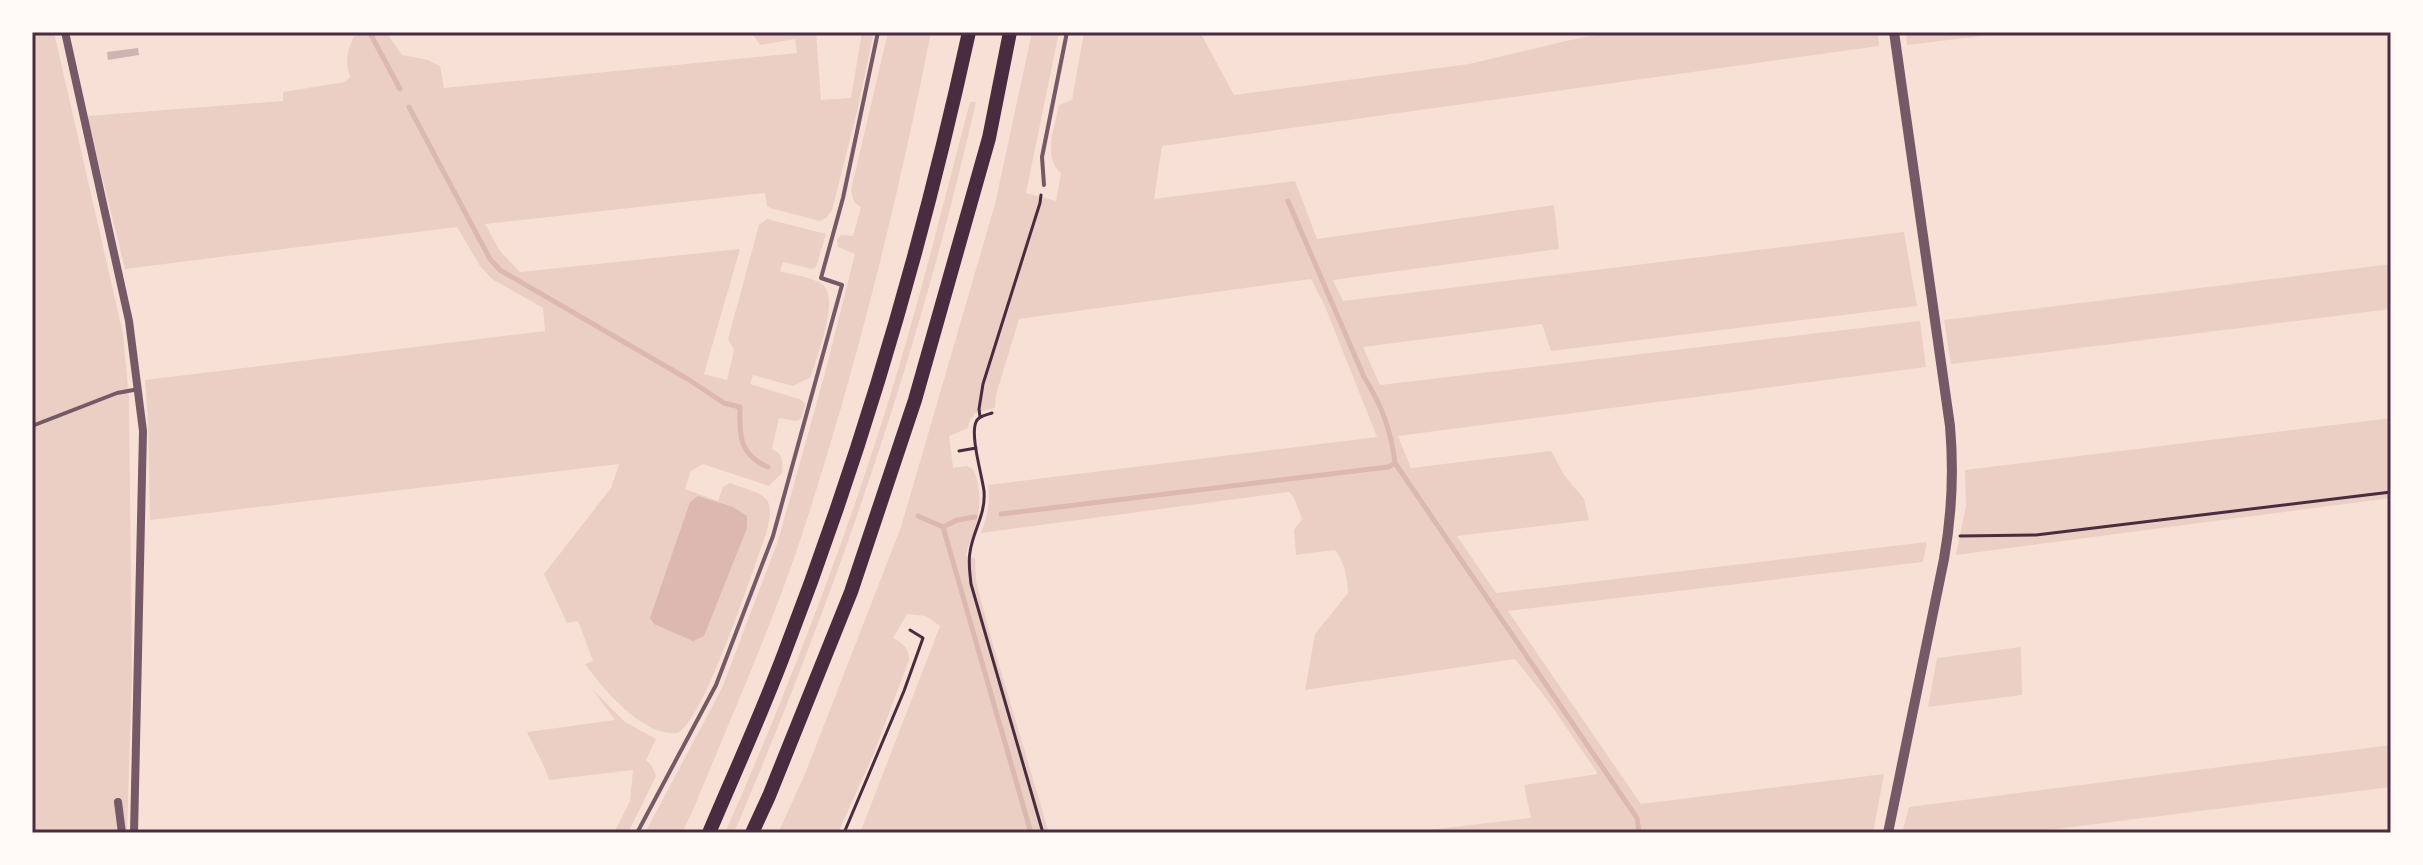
<svg xmlns="http://www.w3.org/2000/svg" width="2423" height="865" font-family="Roboto,sans-serif">
	<style>
		.green { fill: #ebcfc5 }
		.water { fill: #dcb8b0 }
		.lines { fill: none; stroke-linecap: round; stroke-linejoin: round }
		.stream { stroke: #dcb8b0; stroke-width: 5 }
		.building { fill: #ccb4b1 }
		.path { stroke: #4a2c40; stroke-width: 3 }
		.service { stroke: #755966; stroke-width: 4 }
		.minor { stroke: #755966; stroke-width: 8 }
		.tertiary { stroke: #755966; stroke-width: 10 }
		.motorway { stroke: #4a2c40; stroke-width: 14 }
		.neatline { fill: none; stroke: #4a2c40; stroke-width: 3 }
	</style>
	<rect width="100%" height="100%" fill="#f7e1d7"/>
	<path class="green" d="M32 32H54L123 334 129 399 132 674 127 833H32Z
		M369 32H386L402 55 428 60 440 66 444 88 797 53 795 39 760 45 751 32H816L821 100 851 98 862 32H874L857 112 832 210 826 218 820 221 770 208 767 206 765 193 485 224 500 251 520 272 740 249 704 374 727 380 734 350 728 339 759 225 767 219 826 234 816 267 812 269 783 262 780 271C793 275 813 277 823 285 840 299 816 358 811 377L793 386 753 375 750 384 802 400 805 405 801 419 796 421 779 418 772 449C783 454 783 461 782 473L769 486 703 464 691 471 685 489 718 501 723 487 730 483C765 496 777 493 766 534 752 571 706 716 678 733 644 738 603 689 585 664L593 661 578 621 567 623 544 574 611 488 619 464 150 520 148 421 145 380 545 331 543 308 492 279 480 266 457 227 125 269 87 116 283 101V92L345 82 350 77C345 61 347 51 354 36Z
		M888 32H931C897 205 854 377 799 544 768 635 729 722 693 810L682 833H645L722 688 778 541 825 373 855 254 838 247 837 239 841 235 853 236 861 207 854 202 851 190Z
		M1032 32H1059L1026 193 1056 201 1061 173C1042 158 1055 126 1059 105L1072 100 1084 32H1200L1234 95 1469 64 1579 38 1615 32H1878L1879 46 1162 146 1154 199 1295 181 1317 239 1554 205 1559 249 1333 280 1343 301 1904 232 1917 306 1551 351 1542 324 1363 347 1380 385 1920 321 1926 367 1398 436 1411 468 1551 451 1565 476 1584 499 1589 520 1457 536 1496 593 1927 542 1923 562 1508 611 1641 804 1884 774 1873 833H1403L1531 818 1524 785 1598 774 1549 702 1515 659 1305 690 1315 634 1348 593C1347 576 1345 564 1335 550L1296 555 1294 530 1302 519 1294 498 1289 492 981 533C987 517 991 502 988 485L1377 437 1324 304 1311 279 1019 319 996 395 995 408 975 413 970 420 968 428 949 436 953 468 967 466 973 469C982 489 981 510 974 532 971 540 967 547 966 556L975 558 976 581 990 634 1049 833H860L940 626 926 616 907 614 893 638C903 643 909 648 909 660L874 753 838 833H778L805 774 901 527 995 204Z
		M1906 32H2014L1907 45Z
		M970 102H976C919 354 835 596 734 833H725C788 690 844 545 890 396 920 299 944 200 970 102Z
		M2391 264V309L1951 364 1944 320Z
		M2391 418V498L1956 555 1966 506 1965 470Z
		M2021 647 2022 695 1928 707 1937 658Z
		M592 689 625 722 656 739 646 760 652 766 656 776 628 833H614L630 801 633 770 549 780C544 762 534 749 527 732L615 720Z
		M2391 745V787L2025 833H1902L1909 807Z"/>
	<path class="water" d="M698 496 733 507 747 516V528L704 636 693 641 654 624 650 618 690 502Z"/>
	<g class="lines">
		<path class="stream" d="M371 35 400 89
			M409 107 490 259 500 270 686 378 724 403 740 407C739 434 739 455 768 467
			M1288 201 1364 377C1382 406 1391 430 1395 463
			M1001 514 1388 467 1395 463 1637 818 1639 833
			M918 516 943 527
			M943 527 1031 833
			M943 527 957 520 975 517"/>
	</g>
	<path class="building" d="M138 48 139 55 108 60 107 52Z"/>
	<g class="lines">
		<path class="path" d="M992 413C986 415 978 416 976 422 970 436 982 475 984 491 986 514 973 531 970 552 968 563 970 573 971 584L1043 833
			M980 417 979 409 983 384 1040 203 1041 195
			M959 451 976 448
			M1960 536 2036 535 2391 492
			M844 833 904 691 923 638 910 630"/>
		<path class="service" d="M1044 185 1042 157 1067 32
			M32 426 117 393 139 389
			M637 833 716 685 773 536 842 285 821 278 843 198 878 32"/>
		<path class="minor" d="M65 32 129 321 143 431 134 833
			M118 802 122 833"/>
		<path class="tertiary" d="M1888 833 1944 559C1952 514 1954 472 1950 426L1894 32"/>
		<path class="motorway" d="M709 833C734 774 761 715 784 654 862 452 923 243 969 32
			M752 833 769 796 851 592 915 400 989 138 1010 32"/>
	</g>
	<rect width="2423" height="865" fill="none" stroke="#fffaf5" stroke-width="68"/>
	<rect x="34" y="34" width="2355" height="797" class="neatline"/>
</svg>
